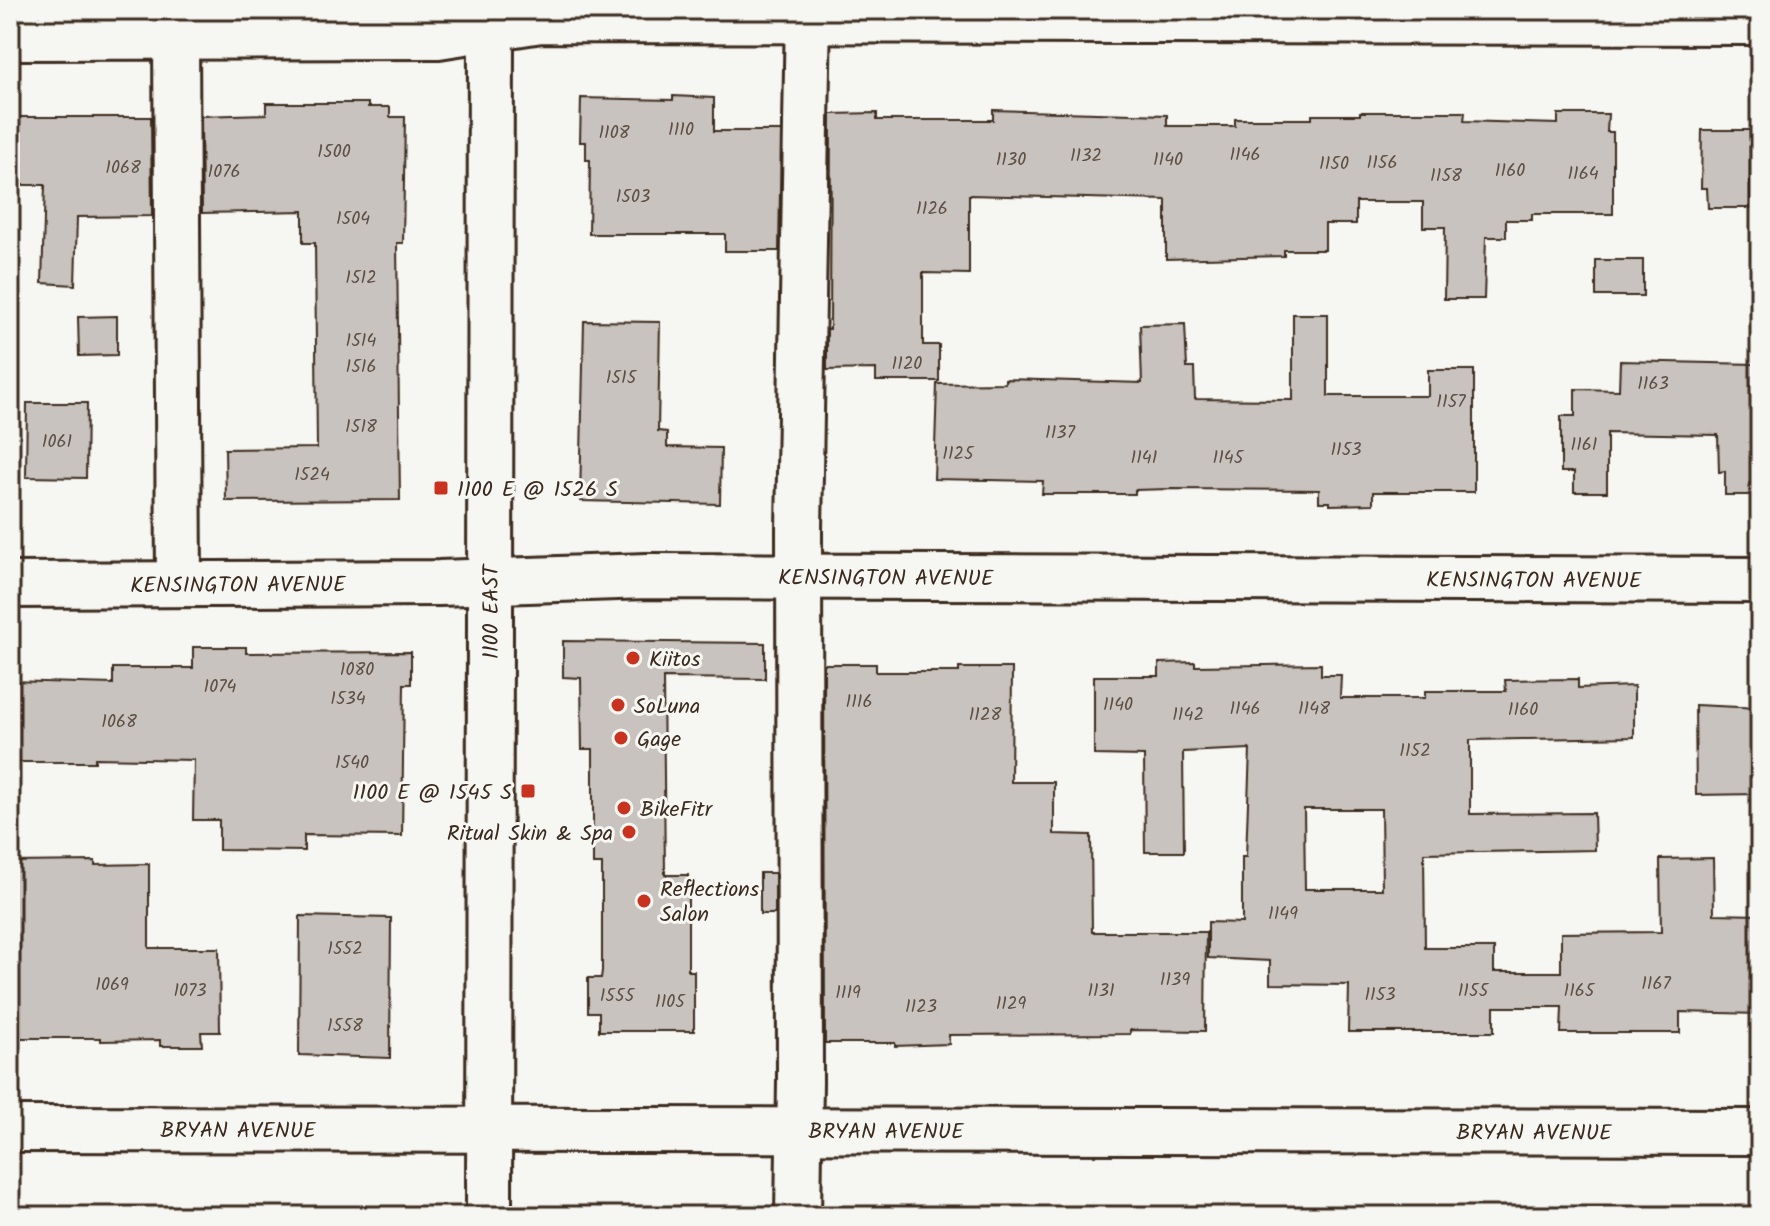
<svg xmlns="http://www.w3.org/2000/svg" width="1770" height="1226" font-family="Kalam,sans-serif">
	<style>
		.building { fill: #c8c3be; stroke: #3b2a1e; stroke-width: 2; fill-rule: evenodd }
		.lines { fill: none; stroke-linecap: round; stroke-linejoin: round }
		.minor-casing { stroke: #3b2a1e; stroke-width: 50 }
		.minor { stroke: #f6f6f2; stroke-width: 44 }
		.poi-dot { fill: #c8321e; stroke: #f6f6f2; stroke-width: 3 }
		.labels { text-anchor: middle; stroke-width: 6; stroke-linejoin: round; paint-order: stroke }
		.number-label { font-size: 18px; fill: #5e5046 }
		.poi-label { font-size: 22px; fill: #3b2a1e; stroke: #f6f6f2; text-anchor: start }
		.street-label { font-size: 22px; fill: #3b2a1e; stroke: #f6f6f2 }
	</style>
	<rect width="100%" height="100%" fill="#f6f6f2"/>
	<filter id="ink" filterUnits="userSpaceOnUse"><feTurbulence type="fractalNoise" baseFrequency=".0125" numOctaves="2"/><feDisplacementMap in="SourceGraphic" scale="16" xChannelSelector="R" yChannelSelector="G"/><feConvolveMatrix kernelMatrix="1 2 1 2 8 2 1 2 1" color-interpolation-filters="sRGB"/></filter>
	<g filter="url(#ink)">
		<path class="building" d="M673 96 714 98V131H781L779 251H725V234H589L590 160H586V142H580L581 98 673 100Z
			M266 103H368V107H390V117H405L403 243H397L400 500 226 501 225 449 317 448 315 243H303V211L202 213 201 116 266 114Z
			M993 110 1167 115V126H1235V119H1312V115H1360V112H1465L1464 121 1558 124V114H1608L1607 132H1613V214H1532V220H1506V237H1486L1484 299H1444L1445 227H1423V202H1356V224H1325V250H1284V256L1166 259V200L969 195V274L923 273V345H939V381H876V369L827 370V329H830L831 114 877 113V120H993Z
			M10 117H151L152 216 77 217 75 285 42 283 45 185H10Z
			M1702 130H1750V208H1708L1707 188H1701Z
			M1596 260H1643V296H1596Z
			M1293 314H1328V396H1428V370H1474V492H1373V504L1330 505V502H1319V490L1169 489 1135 490V494H1042L1043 481 934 479 937 384 1005 383V379L1142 383 1140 325 1185 324 1187 368H1194L1195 399 1293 400Z
			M117 316V355L79 356 78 317Z
			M584 321 660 322 658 431 667 432V447L721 448 720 504 580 501Z
			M1620 361 1756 364V418H1760V495H1725V471L1719 472 1718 435 1607 433V492H1574V472H1561V416H1575V389L1619 390Z
			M27 403H87L86 478 26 477Z
			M563 641 765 643V679L663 678 665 875H688V971H694V1031H599V1012H588V978H601L602 971V864H593V749H582L581 678 563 677Z
			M193 647H246V653L411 652V684H404L402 836 304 835V851L219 850V820H193L194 760 95 758V762H10V681L113 684V668H193Z
			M1195 662V666L1321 664V675H1341L1340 698H1425V691H1506L1505 680 1578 679V688L1634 686V737L1470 740V814L1594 813 1595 850 1424 853 1425 948H1494V972H1561V933L1661 932 1660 859 1713 858 1714 914 1760 915V1014L1680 1012V1033H1561L1562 1007H1494V1032H1348L1349 985 1270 984V961L1208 958V922L1242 923V857H1246L1250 749 1183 752 1184 852H1145L1144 756 1094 755V676H1159V663ZM1304 809H1381L1382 889H1305Z
			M824 664H876V672H959V668H1012L1011 782H1054V834L1091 835 1092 932H1206L1205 1031 1130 1030V1034L949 1035V1044L895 1046V1043H825Z
			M1695 705 1760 708V794L1696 795Z
			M95 861V865L149 864V948H219L220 1032H201L202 1046H160V1040L101 1041V1038H11L10 862Z
			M760 873H775V914H760Z
			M300 916 391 918 390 1058 299 1055Z"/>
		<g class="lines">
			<defs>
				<g id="minor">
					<path d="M10 37 438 36 541 20 1760 22"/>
					<path d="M176 37 179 584"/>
					<path id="s1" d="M10 585 439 583 647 576 1760 580"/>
					<path id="s2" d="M10 1129 1760 1132"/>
					<path id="s3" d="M489 1216 491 10"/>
					<path d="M798 1216 800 1082 799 530 808 10"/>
				</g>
			</defs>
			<use href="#minor" class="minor-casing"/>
			<use href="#minor" class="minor"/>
		</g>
	</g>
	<g class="poi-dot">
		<rect x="433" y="480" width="16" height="16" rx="4"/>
		<circle cx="633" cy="658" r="8"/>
		<circle cx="618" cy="705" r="8"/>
		<circle cx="621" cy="738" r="8"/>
		<rect x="520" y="783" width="16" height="16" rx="4"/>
		<circle cx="624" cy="808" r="8"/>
		<circle cx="629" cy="832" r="8"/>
		<circle cx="644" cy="901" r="8"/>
	</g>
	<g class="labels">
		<g class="number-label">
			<text x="681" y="135">1110</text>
			<text x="614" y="138">1108</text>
			<text x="334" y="157">1500</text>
			<text x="1245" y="160">1146</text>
			<text x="1086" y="161">1132</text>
			<text x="1011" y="165">1130</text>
			<text x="1168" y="165">1140</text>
			<text x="1382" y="168">1156</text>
			<text x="1334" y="169">1150</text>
			<text x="123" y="173">1068</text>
			<text x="1510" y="176">1160</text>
			<text x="224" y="177">1076</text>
			<text x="1583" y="179">1164</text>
			<text x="1446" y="181">1158</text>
			<text x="633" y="202">1503</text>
			<text x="932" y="214">1126</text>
			<text x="353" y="224">1504</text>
			<text x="361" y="283">1512</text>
			<text x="361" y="346">1514</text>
			<text x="907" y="369">1120</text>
			<text x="361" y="372">1516</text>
			<text x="621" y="383">1515</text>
			<text x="1653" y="389">1163</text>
			<text x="1451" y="407">1157</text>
			<text x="361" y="432">1518</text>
			<text x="1060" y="438">1137</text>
			<text x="57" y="447">1061</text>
			<text x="1584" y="450">1161</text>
			<text x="1346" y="455">1153</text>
			<text x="958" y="459">1125</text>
			<text x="1144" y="463">1141</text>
			<text x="1228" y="463">1145</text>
			<text x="312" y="480">1524</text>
			<text x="357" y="675">1080</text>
			<text x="220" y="692">1074</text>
			<text x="348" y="704">1534</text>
			<text x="859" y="707">1116</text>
			<text x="1118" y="710">1140</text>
			<text x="1245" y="714">1146</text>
			<text x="1314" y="714">1148</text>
			<text x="1523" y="715">1160</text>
			<text x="985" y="720">1128</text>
			<text x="1188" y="720">1142</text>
			<text x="119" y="727">1068</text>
			<text x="1415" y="756">1152</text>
			<text x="352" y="768">1540</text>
			<text x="1283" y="919">1149</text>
			<text x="345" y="954">1552</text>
			<text x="1175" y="985">1139</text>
			<text x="1656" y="989">1167</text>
			<text x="112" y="990">1069</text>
			<text x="190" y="996">1073</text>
			<text x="1101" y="996">1131</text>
			<text x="1473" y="996">1155</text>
			<text x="1579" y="996">1165</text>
			<text x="848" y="998">1119</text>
			<text x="1380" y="1000">1153</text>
			<text x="617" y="1001">1555</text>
			<text x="670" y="1007">1105</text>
			<text x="1011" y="1009">1129</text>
			<text x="921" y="1012">1123</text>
			<text x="345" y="1031">1558</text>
		</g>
		<g class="poi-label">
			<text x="457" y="496">1100 E @ 1526 S</text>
			<text x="649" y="666">Kiitos</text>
			<text x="634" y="713">SoLuna</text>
			<text x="637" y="746">Gage</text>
			<text x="512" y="799" text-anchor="end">1100 E @ 1545 S</text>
			<text x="640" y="816">BikeFitr</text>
			<text x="613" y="840" text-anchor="end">Ritual Skin &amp; Spa</text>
			<text x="660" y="896">Reflections<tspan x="660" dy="25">Salon</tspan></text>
		</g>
		<g class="street-label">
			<text dy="8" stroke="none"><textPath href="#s1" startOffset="876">KENSINGTON AVENUE</textPath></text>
			<text dy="8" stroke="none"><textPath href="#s1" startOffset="1524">KENSINGTON AVENUE</textPath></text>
			<text dy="8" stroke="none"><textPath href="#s1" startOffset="228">KENSINGTON AVENUE</textPath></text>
			<text dy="8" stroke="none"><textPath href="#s3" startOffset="604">1100 EAST</textPath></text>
			<text dy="8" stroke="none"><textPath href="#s2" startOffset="228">BRYAN AVENUE</textPath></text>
			<text dy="8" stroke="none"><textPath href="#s2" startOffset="876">BRYAN AVENUE</textPath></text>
			<text dy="8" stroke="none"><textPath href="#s2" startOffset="1524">BRYAN AVENUE</textPath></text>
		</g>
	</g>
	<rect width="1770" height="1226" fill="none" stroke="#f6f6f2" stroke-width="40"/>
	<rect x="20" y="20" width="1730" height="1186" fill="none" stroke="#3b2a1e" stroke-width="3" filter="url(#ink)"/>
</svg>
